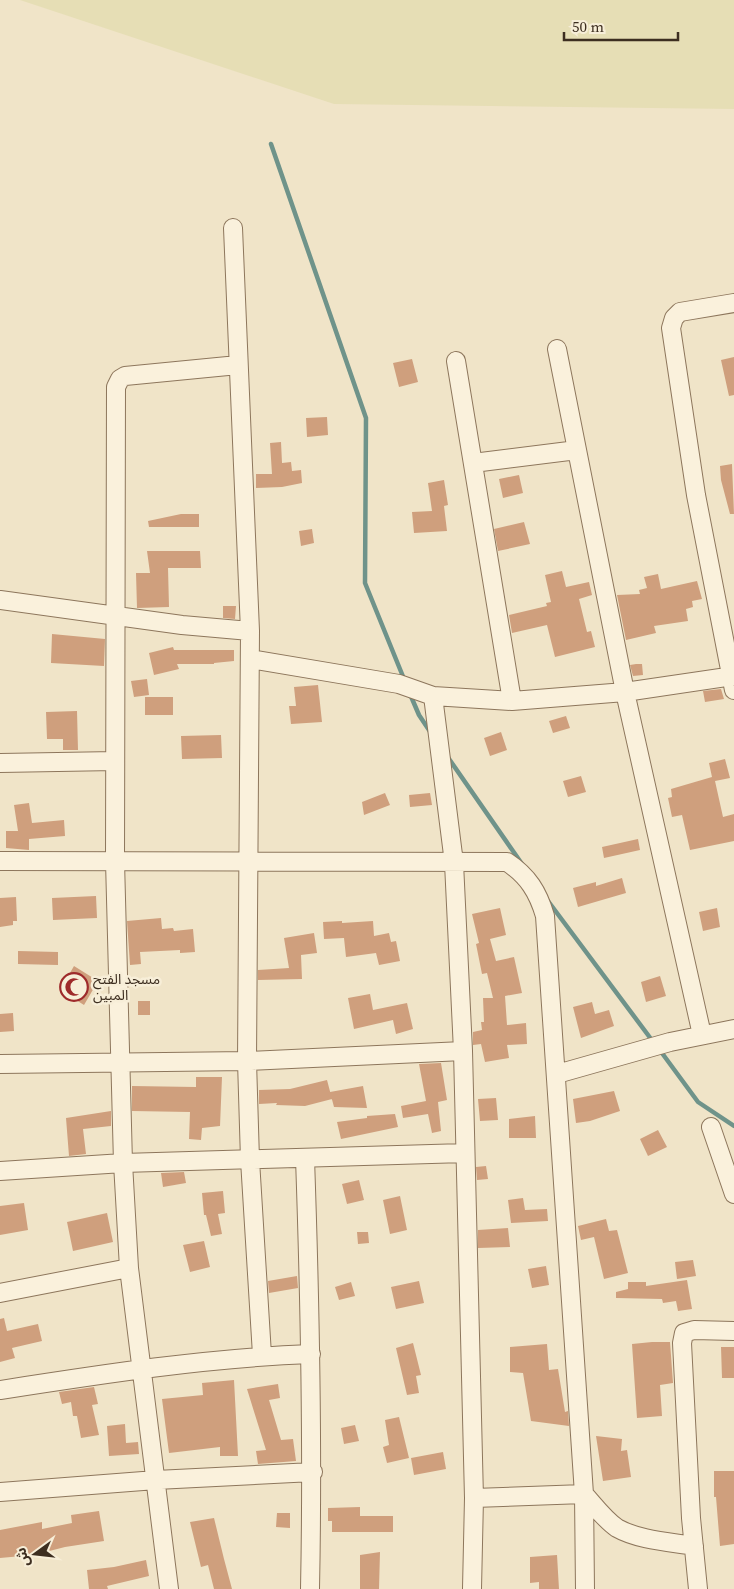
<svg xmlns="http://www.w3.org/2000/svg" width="734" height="1589" font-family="'Source Serif 4','Noto Sans Arabic',serif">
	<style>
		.farmland { fill: #e6deb5 }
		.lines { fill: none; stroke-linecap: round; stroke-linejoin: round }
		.stream { stroke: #6f938a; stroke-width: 4.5 }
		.building { fill: #cf9f7d }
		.minor-casing { stroke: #8d765c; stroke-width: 20 }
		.minor { stroke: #faf1dc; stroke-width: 18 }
		.labels { text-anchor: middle; stroke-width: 5; stroke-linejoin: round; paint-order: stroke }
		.poi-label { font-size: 14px; fill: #3d2e20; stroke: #f7eed8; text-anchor: start }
	</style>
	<rect width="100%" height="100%" fill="#f0e4c8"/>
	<path class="farmland" d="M20 0H734V109L334 104Z"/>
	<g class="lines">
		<path class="stream" d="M271 144 366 418 365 583 404 679
			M410 694 419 715 431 733
			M447 756 522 864
			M548 901 654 1043
			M659 1049 698 1102 734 1126"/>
	</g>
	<path class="building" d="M734 357V395L729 396 721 360Z
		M412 359 418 382 399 387 393 363Z
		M327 417 328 435 307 437 306 418Z
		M281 442 282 463 291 462 292 471 301 470 302 483 282 487 256 488V474H272L270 443Z
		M732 464 734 514H730L721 480 720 466Z
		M519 475 523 493 503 498 499 479Z
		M444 480 448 505 444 506 447 531 414 533 412 512 432 511 428 483Z
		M181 514H199V527H149L148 521Z
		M524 522 530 544 498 551 494 529Z
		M312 529 314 543 301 546 299 531Z
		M147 551H200L201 568H168L169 607 137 608 136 573H150Z
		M562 571 566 587 589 582 592 595 579 599 587 632 591 631 595 647 555 657 547 625 512 633 509 615 547 606 546 603 551 602 545 575Z
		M658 574 661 589 697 581 702 599 692 601 693 607 686 609 688 621 654 626 656 633 626 640 617 595 640 594 639 590 647 588 644 577Z
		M223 606H236L235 619 223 618Z
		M52 634 105 639 104 666 51 663Z
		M173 647 174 650H234V661L214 663V664H177L179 669 154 675 149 653Z
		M636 664H642L643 675 633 676 630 665Z
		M147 679 149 695 134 697 131 681Z
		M318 685 322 722 291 724 289 706H296L294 687Z
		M721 689 724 699 705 702 703 691Z
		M145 697H173V715H145Z
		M77 711 78 750H63V739H47L46 712Z
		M566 716 570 728 553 733 549 721Z
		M501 732 507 750 490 756 484 738Z
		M221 735 222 758 182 759 181 736Z
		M725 759 730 778 715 781 723 817 734 814V841L690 850 682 815 672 817 668 798 672 797 671 789 712 777 709 763Z
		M581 776 586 792 568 797 563 781Z
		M385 793 390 805 364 815 362 802Z
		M430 793 432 805 410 807 409 795Z
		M29 803 32 823 64 820 65 836 29 839V850L6 848V831H18L14 805Z
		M638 839 640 850 604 858 602 847Z
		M622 878 626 893 578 907 573 888 596 882V886Z
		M96 896 97 918 53 920 52 898Z
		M16 897 17 921H13V925L0 927V898Z
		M500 908 506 935 490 939 496 961 514 957 522 993 505 996 507 1025 526 1023 527 1044 507 1045 509 1058 485 1062 481 1044 473 1045V1032L482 1030 481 1022H484L483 998H493L487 973 482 974 476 944 479 943 472 914Z
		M717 908 720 927 703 931 699 912Z
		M161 918 162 929 173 928 174 931 193 929 195 952 180 953V950L140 952 141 964 130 965 127 921Z
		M342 921V923L373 921 374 936 389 933 391 942 396 941 400 961 379 965 376 953 346 957 344 938 324 939 323 922Z
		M314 933 317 953 301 955 302 979 258 980V970L289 968 284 938Z
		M18 951 58 952V965L18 964Z
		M74 966 98 981 84 1005 60 990Z
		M660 976 666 996 646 1002 641 982Z
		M370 994 373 1010 407 1003 413 1029 396 1034 393 1020 354 1029 348 998Z
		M138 1001H150V1015H138Z
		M592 1002 595 1014 609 1010 614 1026 581 1038 573 1007Z
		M13 1013 14 1031 0 1032V1014Z
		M441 1063 447 1100 438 1102 441 1131 432 1133 428 1114 403 1118 401 1106 426 1101 419 1064Z
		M196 1077H222L220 1126 202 1128 201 1140 189 1139 190 1112 132 1111V1086L196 1087Z
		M327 1080 332 1099 305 1106 276 1105 277 1103 259 1104V1090L290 1089Z
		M363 1086 367 1108 334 1107 330 1092Z
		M614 1091 620 1111 590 1121 576 1123 573 1099Z
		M496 1098 498 1120 480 1121 478 1099Z
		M111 1111V1126L83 1129 86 1154 69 1156 66 1118Z
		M395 1114 398 1127 341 1139 337 1122 367 1118V1116Z
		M535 1116 536 1138H509V1119Z
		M658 1130 667 1147 648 1156 640 1139Z
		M486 1166 488 1179 477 1180 476 1167Z
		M184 1172 186 1183 163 1187 161 1173Z
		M359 1180 364 1200 347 1204 342 1184Z
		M223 1191 225 1213 218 1214 222 1234 211 1236 206 1215H204L202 1193Z
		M400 1196 407 1230 390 1234 383 1200Z
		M523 1198 525 1210 547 1209 548 1221 511 1223 508 1200Z
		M24 1203 28 1230 0 1235V1206Z
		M107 1213 113 1242 73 1251 67 1222Z
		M606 1219 609 1231 617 1230 628 1273 604 1279 594 1237 581 1240 578 1226Z
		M508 1228 510 1247 478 1248V1230Z
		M357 1232H368L369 1243 358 1244Z
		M204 1241 210 1267 190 1272 183 1245Z
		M693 1260 696 1276 677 1279 675 1262Z
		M546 1266 549 1285 532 1288 528 1269Z
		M297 1276 298 1288 269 1293 268 1281Z
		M687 1280 692 1309 678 1311 676 1301 663 1303 662 1299 616 1298V1292L628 1289V1282H646V1286Z
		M419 1281 424 1303 396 1309 391 1287Z
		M351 1282 355 1296 339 1300 335 1287Z
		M4 1318 7 1331 38 1324 42 1341 12 1348 15 1358 0 1362V1319Z
		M652 1342H670L673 1383 660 1385 662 1416 637 1418 632 1344Z
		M413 1343 421 1375 416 1376 419 1393 407 1395 396 1348Z
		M547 1344 549 1370 558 1369 565 1412 568 1411 569 1426 531 1421 523 1373 510 1372V1347Z
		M721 1347H734V1378H722Z
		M234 1380 238 1456H220V1447L169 1453 162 1399 203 1395 202 1383Z
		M278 1384 280 1398 269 1400 281 1440 293 1439 296 1461 258 1464 256 1451 266 1450 247 1389Z
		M94 1387 98 1404 92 1405 99 1435 81 1438 77 1416H73L71 1402 62 1404 59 1392Z
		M399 1417 409 1458 387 1463 383 1447 389 1445 385 1420Z
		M125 1424 126 1443 138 1442 139 1454 109 1456 107 1426Z
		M355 1425 359 1441 344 1444 341 1428Z
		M596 1436 622 1439 621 1451 627 1450 631 1477 603 1481Z
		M443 1452 446 1469 414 1475 411 1458Z
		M714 1471H734V1544L720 1546 716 1497H714Z
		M360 1507V1516H393V1532H332V1521H328V1508Z
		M99 1511 104 1541 65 1547 22 1558V1556L0 1558V1530L42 1522V1529L72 1523 71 1515Z
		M277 1513H290V1528L276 1527Z
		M214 1518 224 1559 232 1589H214L208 1565 201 1567 190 1522Z
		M380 1552 379 1589H360V1555Z
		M557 1555 559 1589H539V1582L530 1583V1557Z
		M146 1560 149 1576 107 1586 108 1589H89L87 1570 114 1567Z"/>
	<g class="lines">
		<defs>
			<path id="minor" d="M233 228 250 631 247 1061 250 1160 262 1355
				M734 303 680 312 674 318 671 328 696 495 734 690
				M557 349 625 692 702 1035
				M456 361 512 701
				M473 463 577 450
				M0 600 182 625 250 631
				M250 659 399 684 433 696 512 701 625 692 734 676
				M433 696 454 863 463 1051 474 1498 472 1589
				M0 763 115 761
				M0 861 507 862C528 876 538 892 545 916L584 1494 585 1589
				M0 1064 247 1061 463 1051
				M557 1074 670 1042 734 1029
				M711 1127 734 1194
				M305 1158C310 1302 313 1445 310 1589
				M0 1171 123 1163 465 1153
				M0 1293 129 1268
				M0 1390C103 1374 206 1358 311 1354
				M0 1492 156 1480 313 1472
				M474 1498 584 1494C594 1505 604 1519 617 1528 638 1540 670 1542 694 1546
				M169 1589 129 1268 123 1163 115 861 116 387 120 379 125 376 238 365
				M698 1589 691 1518 682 1343 684 1333 694 1330 734 1331"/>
		</defs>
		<use href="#minor" class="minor-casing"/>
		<use href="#minor" class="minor"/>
	</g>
	<defs>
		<symbol id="mosque-ring" viewBox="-11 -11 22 22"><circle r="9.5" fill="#f7eed8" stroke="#9e2a2b" stroke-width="1.5"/><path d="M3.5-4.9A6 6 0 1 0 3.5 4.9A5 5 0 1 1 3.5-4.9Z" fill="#9e2a2b"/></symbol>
	</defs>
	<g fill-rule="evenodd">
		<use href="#mosque-ring" x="58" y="971" width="32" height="32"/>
	</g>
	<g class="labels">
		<g class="poi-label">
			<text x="93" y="984">مسجد الفتح<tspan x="93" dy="16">المبين</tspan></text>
		</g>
	</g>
	<g transform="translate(35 1554) rotate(255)" stroke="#f7eed8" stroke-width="4" paint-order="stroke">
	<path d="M0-4L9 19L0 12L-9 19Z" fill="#3d2e20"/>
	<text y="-8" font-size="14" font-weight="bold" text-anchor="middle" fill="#3d2e20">ش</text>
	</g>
	<path d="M564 32v8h114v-8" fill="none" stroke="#3d2e20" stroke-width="2.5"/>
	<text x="572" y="32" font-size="15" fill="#3d2e20" stroke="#f7eed8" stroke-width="4" paint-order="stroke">50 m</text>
</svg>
